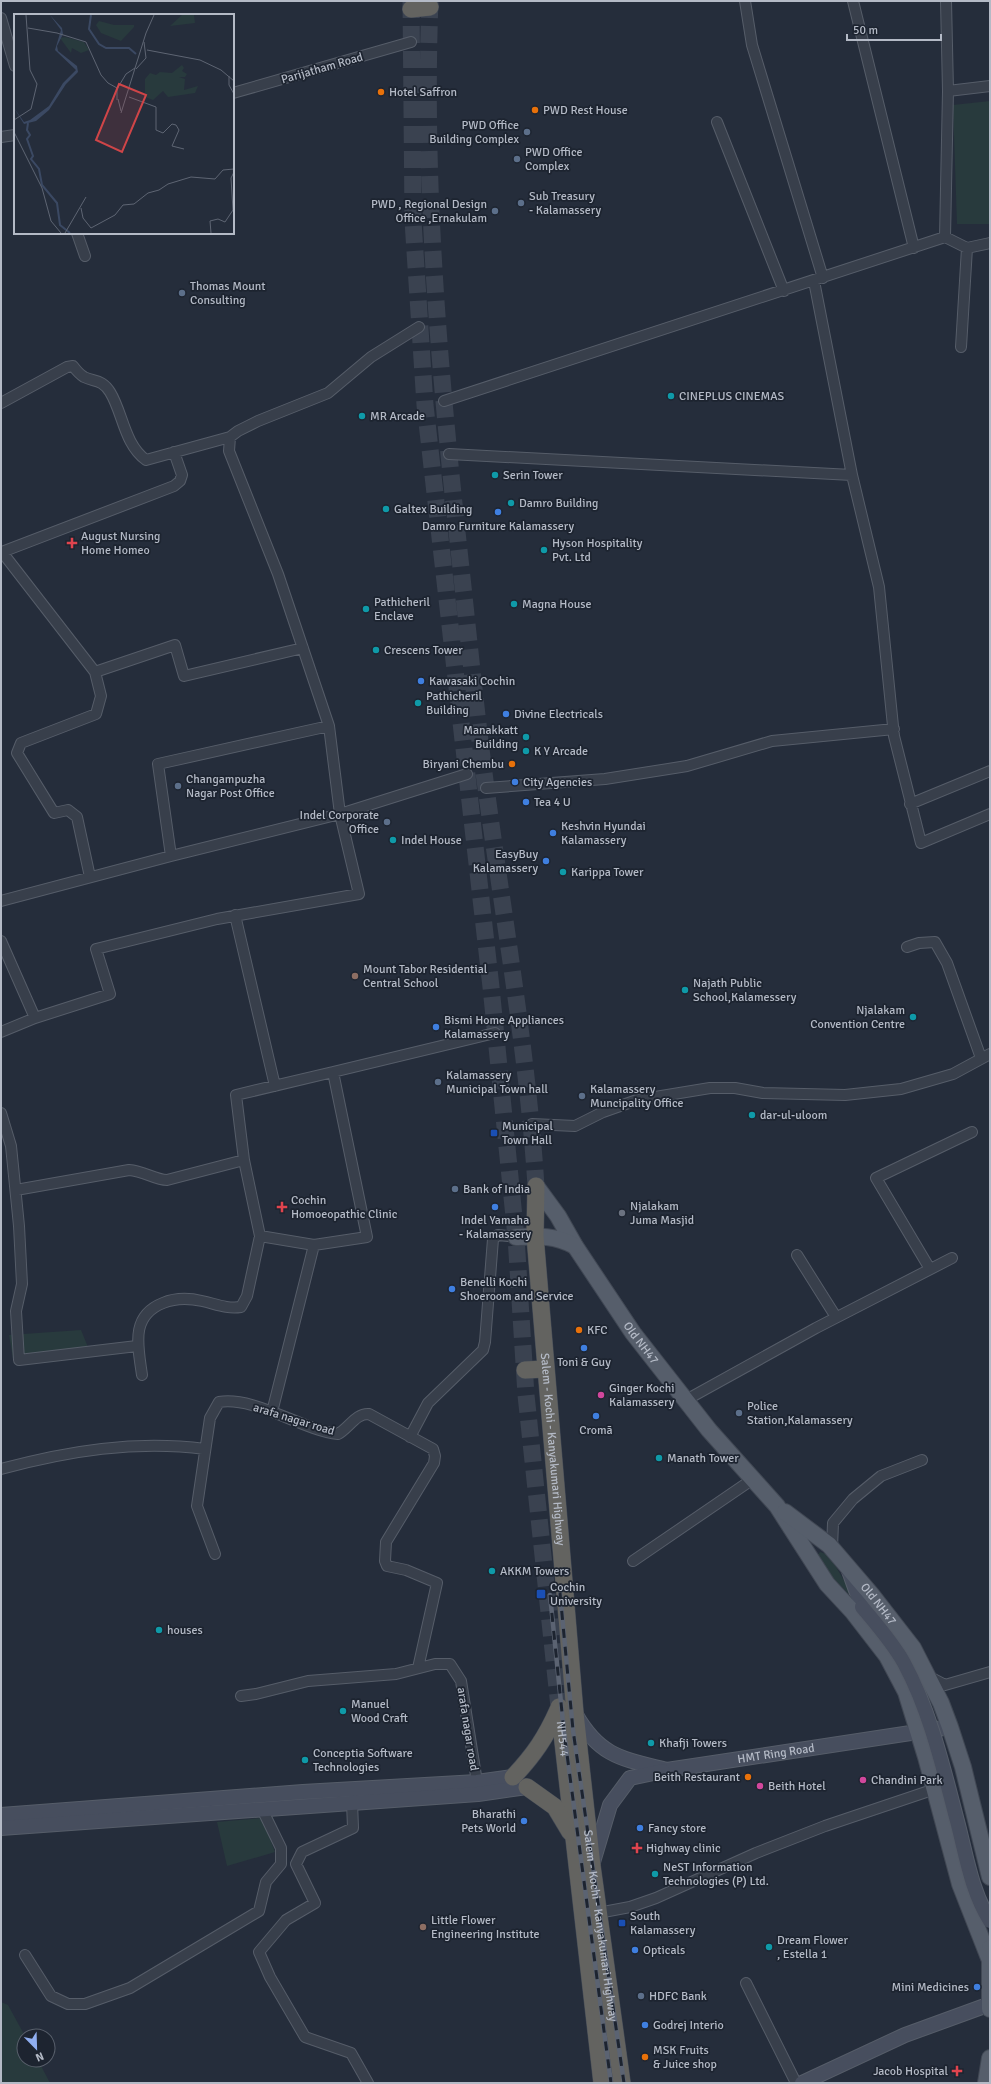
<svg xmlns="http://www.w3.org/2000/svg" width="991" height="2084" font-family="Signika,sans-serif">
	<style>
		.green { fill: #283a3d }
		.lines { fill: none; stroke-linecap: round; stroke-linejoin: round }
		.trunk-tunnel { stroke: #3a4250; stroke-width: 17; stroke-dasharray: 17 8; stroke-linecap: butt }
		.minor-casing { stroke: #565d69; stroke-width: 12 }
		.secondary-casing { stroke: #565d69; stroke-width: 16 }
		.primary-casing { stroke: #414854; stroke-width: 18 }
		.trunk-casing { stroke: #434a56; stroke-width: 18 }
		.minor { stroke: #383f4b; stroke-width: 10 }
		.secondary { stroke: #474e5e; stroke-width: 14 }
		.primary { stroke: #565e6b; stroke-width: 16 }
		.trunk { stroke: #636360; stroke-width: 17 }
		.rail-casing { stroke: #5b6372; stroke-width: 4.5 }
		.rail { stroke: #1d2430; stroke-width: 3; stroke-dasharray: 9; stroke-linecap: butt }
		.secondary-bridge-casing { stroke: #565d69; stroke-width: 16; stroke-linecap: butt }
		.secondary-bridge { stroke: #474e5e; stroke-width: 14 }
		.food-dot { fill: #e8710a; stroke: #1d2430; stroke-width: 1.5 }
		.service-dot { fill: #5c6f8a; stroke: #1d2430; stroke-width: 1.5 }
		.culture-dot { fill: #0f9aa8; stroke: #1d2430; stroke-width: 1.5 }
		.shop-dot { fill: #3f7fe0; stroke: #1d2430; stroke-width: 1.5 }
		.health-dot { fill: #e0444e; stroke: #1d2430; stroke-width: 1.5 }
		.education-dot { fill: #8d6e63; stroke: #1d2430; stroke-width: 1.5 }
		.transit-dot { fill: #1a4fb4; stroke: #1d2430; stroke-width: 1.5 }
		.worship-dot { fill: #6b7280; stroke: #1d2430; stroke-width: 1.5 }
		.hotel-dot { fill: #d1479c; stroke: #1d2430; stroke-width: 1.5 }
		.labels { text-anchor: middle; stroke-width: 3.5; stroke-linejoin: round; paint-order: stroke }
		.street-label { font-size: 12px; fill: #b4bac6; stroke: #1d2430 }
		.poi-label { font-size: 12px; fill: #b4bac6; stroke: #1d2430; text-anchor: start }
		.inset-river { fill: none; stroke: #3b4963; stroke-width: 2 }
		.inset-road { fill: none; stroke: #5e6573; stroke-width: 1 }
		.view { fill: #cf4548; fill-opacity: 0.15; stroke: #cf4548; stroke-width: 2 }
		.inset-edge { fill: none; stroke: #b4bac6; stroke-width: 2 }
	</style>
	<rect width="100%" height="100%" fill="#252d3b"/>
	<path class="green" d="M990 101V224H957L953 105Z
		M81 1330 90 1352 13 1359 9 1335Z
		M820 1552 829 1555 856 1601 821 1566 818 1555Z
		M262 1818 275 1852 227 1866 217 1822Z
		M1 2002 8 2005 25 2036 24 2060H38L50 2083H1Z"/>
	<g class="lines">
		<path class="trunk-tunnel" d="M411 1 413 221 425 405 491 987 516 1237 526 1395 559 1707
			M430 1C423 184 439 368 459 550 467 622 474 694 483 765 501 905 527 1045 536 1186"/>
		<defs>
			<path id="minor" d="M745 1 752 45 823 278
				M853 1 914 248
				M946 1 948 91
				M1 18 15 66
				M233 93 411 42
				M717 122 784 291
				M1 137 15 135
				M77 233 85 256
				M945 237 967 248 990 243
				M814 281 852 475
				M961 347 967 248
				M444 401 945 237 948 91 990 86
				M1 403 67 367 73 366C76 370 79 374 84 377 94 382 102 379 110 392 123 413 124 444 146 460L230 437
				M449 454 852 475 879 587 894 736 921 843 990 814
				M95 672 175 645 184 676 303 648
				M486 788 605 779 687 766 772 741 894 729
				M910 804 990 771
				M171 856 158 764 329 726
				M90 877 77 817 68 810 54 813 17 753 21 743 96 714 101 696 95 672 2 552 174 486 180 481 182 475 174 452
				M1 901 171 856 340 814 467 774
				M235 915 275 1086
				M1 941 35 1018
				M907 947 919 943 935 942 947 963 981 1058
				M1 1032 35 1018 110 994 96 949 217 919 359 894 340 814 329 726 278 574 229 451 230 437 238 431 258 421 328 393 371 357 419 327
				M1 1113 11 1146 19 1226 22 1284 16 1311 19 1360 137 1346
				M532 1124 575 1126 603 1112 637 1100 710 1088H735L763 1093 845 1095 901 1089 953 1074 990 1054
				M16 1190 129 1170C144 1171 155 1180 167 1180L244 1160
				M314 1245 260 1236 244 1160 236 1095 333 1072
				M797 1255 836 1317
				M930 1269 876 1178 972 1132
				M142 1375C138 1346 130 1316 163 1303 175 1298 189 1298 202 1301 216 1304 226 1309 241 1307L247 1296 260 1236
				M686 1400 816 1328 952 1258
				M272 1412 314 1245 367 1237 333 1072 495 1033
				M410 1437 428 1403 483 1350 485 1342 493 1239 498 1235 516 1237
				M1 1469C68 1451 135 1440 205 1449
				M832 1548 833 1523 853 1499 881 1476 922 1460
				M215 1554 197 1506 210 1418 219 1402C255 1396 302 1430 338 1434 349 1428 356 1413 369 1414L433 1449 435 1456 434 1463 386 1542 385 1561 387 1566 406 1570 437 1583 418 1668
				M633 1561 753 1479
				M928 1676 945 1685 990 1672
				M241 1696 256 1694 308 1681 396 1674 435 1664H450L461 1681 477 1782
				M352 1802 353 1828 302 1852 296 1864 315 1903 286 1920 259 1952 270 1977 305 2037 351 2053 368 2083
				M598 1913 630 1907 656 1898 756 1853 825 1826 935 1789
				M25 1955 51 1996 68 2004H85L130 1988 259 1911 266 1882 281 1864V1848L262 1809
				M746 1983 796 2083"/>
			<g id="secondary">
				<path d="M848 1568 862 1607"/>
				<path id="s1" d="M576 1715C600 1757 623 1759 667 1770L950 1727"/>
				<path d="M1 1815 303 1792 477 1782 513 1777"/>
				<path d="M1 1828 478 1794 527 1787"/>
				<path d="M593 1862 610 1805 630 1778 663 1771"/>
				<path d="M802 2083 905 2035 990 2004"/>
			</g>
			<g id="primary">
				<path id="s2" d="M536 1186 558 1216 575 1246 633 1333 709 1430 777 1506 827 1584 853 1612 887 1656 906 1692 926 1757 960 1884 989 1958"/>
				<path d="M516 1237C539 1236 554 1235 575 1246"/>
				<path id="s3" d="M785 1512 829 1545 871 1594 913 1648 941 1703 950 1727 963 1767 990 1877"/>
				<path d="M990 1948V2009"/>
				<path d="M986 2083 990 2058"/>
			</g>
			<g id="trunk">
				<path d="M411 9 430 7"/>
				<path id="s4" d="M536 1186 535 1236 575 1713 592 1866 622 2083"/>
				<path d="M525 1370 545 1369"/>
				<path id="s5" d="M559 1707 602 2083"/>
				<path d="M513 1777C534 1755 546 1737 558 1710"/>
				<path d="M527 1787 555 1807 570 1832"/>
			</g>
		</defs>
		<use href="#minor" class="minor-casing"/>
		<use href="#secondary" class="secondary-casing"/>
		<use href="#primary" class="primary-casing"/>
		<use href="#trunk" class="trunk-casing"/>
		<use href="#minor" class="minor"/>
		<use href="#secondary" class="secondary"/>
		<use href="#primary" class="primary"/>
		<use href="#trunk" class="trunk"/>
		<defs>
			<path id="rail" d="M560 1593 573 1730 624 2083
				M550 1595 564 1732 611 2083"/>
		</defs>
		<use href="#rail" class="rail-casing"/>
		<use href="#rail" class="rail"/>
		<defs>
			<path id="secondary-bridge" d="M862 1607C877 1625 893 1643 904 1663 930 1711 943 1768 957 1821 966 1855 971 1891 990 1921"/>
		</defs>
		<use href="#secondary-bridge" class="secondary-bridge-casing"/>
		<use href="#secondary-bridge" class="secondary-bridge"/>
	</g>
	<g class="food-dot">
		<circle cx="381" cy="92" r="4"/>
		<circle cx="535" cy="110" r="4"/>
		<circle cx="512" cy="764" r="4"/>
		<circle cx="579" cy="1330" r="4"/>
		<circle cx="748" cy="1777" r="4"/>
		<circle cx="645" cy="2057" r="4"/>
	</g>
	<g class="service-dot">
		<circle cx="527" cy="132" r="4"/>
		<circle cx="517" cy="159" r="4"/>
		<circle cx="521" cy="203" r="4"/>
		<circle cx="495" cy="211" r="4"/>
		<circle cx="182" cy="293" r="4"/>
		<circle cx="178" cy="786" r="4"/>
		<circle cx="387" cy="822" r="4"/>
		<circle cx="438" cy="1082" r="4"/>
		<circle cx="582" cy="1096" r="4"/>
		<circle cx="455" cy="1189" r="4"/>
		<circle cx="739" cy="1413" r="4"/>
		<circle cx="641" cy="1996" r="4"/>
	</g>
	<g class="culture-dot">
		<circle cx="671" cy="396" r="4"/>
		<circle cx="362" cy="416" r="4"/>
		<circle cx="495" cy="475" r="4"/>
		<circle cx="511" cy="503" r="4"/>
		<circle cx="386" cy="509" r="4"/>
		<circle cx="544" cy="550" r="4"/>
		<circle cx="514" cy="604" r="4"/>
		<circle cx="366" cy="609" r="4"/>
		<circle cx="376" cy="650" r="4"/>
		<circle cx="418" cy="703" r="4"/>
		<circle cx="526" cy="737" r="4"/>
		<circle cx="526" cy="751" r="4"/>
		<circle cx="393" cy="840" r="4"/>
		<circle cx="563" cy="872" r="4"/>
		<circle cx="685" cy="990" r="4"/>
		<circle cx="913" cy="1017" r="4"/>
		<circle cx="752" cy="1115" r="4"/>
		<circle cx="659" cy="1458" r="4"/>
		<circle cx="492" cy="1571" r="4"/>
		<circle cx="159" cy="1630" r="4"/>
		<circle cx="343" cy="1711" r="4"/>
		<circle cx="651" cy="1743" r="4"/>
		<circle cx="305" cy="1760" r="4"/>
		<circle cx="655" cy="1874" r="4"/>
		<circle cx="769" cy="1947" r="4"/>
	</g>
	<g class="shop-dot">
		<circle cx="498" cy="512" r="4"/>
		<circle cx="421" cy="681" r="4"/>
		<circle cx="506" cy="714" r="4"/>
		<circle cx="515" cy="782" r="4"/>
		<circle cx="526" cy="802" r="4"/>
		<circle cx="553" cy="833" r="4"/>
		<circle cx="546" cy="861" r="4"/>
		<circle cx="436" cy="1027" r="4"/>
		<circle cx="495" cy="1207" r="4"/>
		<circle cx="452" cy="1289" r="4"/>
		<circle cx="584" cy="1348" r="4"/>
		<circle cx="596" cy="1416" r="4"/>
		<circle cx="524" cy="1821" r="4"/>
		<circle cx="640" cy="1828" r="4"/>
		<circle cx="635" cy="1950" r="4"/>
		<circle cx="977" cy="1987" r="4"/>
		<circle cx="645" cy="2025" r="4"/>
	</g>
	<g class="health-dot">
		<path d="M70 537h4v4h4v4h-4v4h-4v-4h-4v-4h4z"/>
		<path d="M280 1201h4v4h4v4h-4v4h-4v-4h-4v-4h4z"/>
		<path d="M635 1842h4v4h4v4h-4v4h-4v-4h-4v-4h4z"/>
		<path d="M955 2065h4v4h4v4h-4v4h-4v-4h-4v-4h4z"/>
	</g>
	<g class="education-dot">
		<circle cx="355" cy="976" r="4"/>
		<circle cx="423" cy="1927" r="4"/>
	</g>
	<g class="transit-dot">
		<rect x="490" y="1129" width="8" height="8" rx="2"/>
		<rect x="536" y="1589" width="10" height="10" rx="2"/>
		<rect x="618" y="1919" width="8" height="8" rx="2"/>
	</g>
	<circle class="worship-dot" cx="622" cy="1213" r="4"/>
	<g class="hotel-dot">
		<circle cx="601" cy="1395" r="4"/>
		<circle cx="863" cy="1780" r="4"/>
		<circle cx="760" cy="1786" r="4"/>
	</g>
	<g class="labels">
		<g class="street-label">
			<text transform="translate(322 68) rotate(-16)" y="4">Parijatham Road</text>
			<text dy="4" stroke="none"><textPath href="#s2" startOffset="189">Old NH47</textPath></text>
			<text transform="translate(294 1419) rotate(17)" y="4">arafa nagar road</text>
			<text dy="4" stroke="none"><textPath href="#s4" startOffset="264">Salem - Kochi - Kanyakumari Highway</textPath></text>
			<text dy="4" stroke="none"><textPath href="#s3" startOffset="132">Old NH47</textPath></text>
			<text transform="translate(468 1729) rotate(81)" y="4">arafa nagar road</text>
			<text dy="4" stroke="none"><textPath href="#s5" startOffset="32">NH544</textPath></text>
			<text dy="4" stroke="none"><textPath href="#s1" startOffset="221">HMT Ring Road</textPath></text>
			<text dy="4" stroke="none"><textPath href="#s4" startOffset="743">Salem - Kochi - Kanyakumari Highway</textPath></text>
		</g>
		<g class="poi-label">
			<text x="389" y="96">Hotel Saffron</text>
			<text x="543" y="114">PWD Rest House</text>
			<text x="519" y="129" text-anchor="end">PWD Office<tspan x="519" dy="14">Building Complex</tspan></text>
			<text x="525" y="156">PWD Office<tspan x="525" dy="14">Complex</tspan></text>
			<text x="529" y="200">Sub Treasury<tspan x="529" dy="14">- Kalamassery</tspan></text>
			<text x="487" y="208" text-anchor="end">PWD , Regional Design<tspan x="487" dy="14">Office ,Ernakulam</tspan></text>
			<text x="190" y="290">Thomas Mount<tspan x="190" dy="14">Consulting</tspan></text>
			<text x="679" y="400">CINEPLUS CINEMAS</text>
			<text x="370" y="420">MR Arcade</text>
			<text x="503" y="479">Serin Tower</text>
			<text x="519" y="507">Damro Building</text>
			<text x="394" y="513">Galtex Building</text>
			<text x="498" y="530" text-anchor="middle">Damro Furniture Kalamassery</text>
			<text x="81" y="540">August Nursing<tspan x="81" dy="14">Home Homeo</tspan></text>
			<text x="552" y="547">Hyson Hospitality<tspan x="552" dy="14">Pvt. Ltd</tspan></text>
			<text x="374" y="606">Pathicheril<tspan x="374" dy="14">Enclave</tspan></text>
			<text x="522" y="608">Magna House</text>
			<text x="384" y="654">Crescens Tower</text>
			<text x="429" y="685">Kawasaki Cochin</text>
			<text x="426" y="700">Pathicheril<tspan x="426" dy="14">Building</tspan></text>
			<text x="514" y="718">Divine Electricals</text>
			<text x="518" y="734" text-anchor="end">Manakkatt<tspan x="518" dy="14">Building</tspan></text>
			<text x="534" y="755">K Y Arcade</text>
			<text x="504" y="768" text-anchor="end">Biryani Chembu</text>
			<text x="186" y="783">Changampuzha<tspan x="186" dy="14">Nagar Post Office</tspan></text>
			<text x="523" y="786">City Agencies</text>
			<text x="534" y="806">Tea 4 U</text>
			<text x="379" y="819" text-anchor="end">Indel Corporate<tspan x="379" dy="14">Office</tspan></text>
			<text x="561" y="830">Keshvin Hyundai<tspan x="561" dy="14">Kalamassery</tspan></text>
			<text x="401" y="844">Indel House</text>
			<text x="538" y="858" text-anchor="end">EasyBuy<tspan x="538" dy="14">Kalamassery</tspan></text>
			<text x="571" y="876">Karippa Tower</text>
			<text x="363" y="973">Mount Tabor Residential<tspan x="363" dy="14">Central School</tspan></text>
			<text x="693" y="987">Najath Public<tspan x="693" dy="14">School,Kalamessery</tspan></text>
			<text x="905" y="1014" text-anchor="end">Njalakam<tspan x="905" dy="14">Convention Centre</tspan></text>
			<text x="444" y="1024">Bismi Home Appliances<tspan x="444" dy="14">Kalamassery</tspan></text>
			<text x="446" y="1079">Kalamassery<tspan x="446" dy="14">Municipal Town hall</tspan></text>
			<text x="590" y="1093">Kalamassery<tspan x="590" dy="14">Muncipality Office</tspan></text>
			<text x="760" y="1119">dar-ul-uloom</text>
			<text x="502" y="1130">Municipal<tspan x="502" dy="14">Town Hall</tspan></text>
			<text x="463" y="1193">Bank of India</text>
			<text x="291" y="1204">Cochin<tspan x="291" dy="14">Homoeopathic Clinic</tspan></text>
			<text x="630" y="1210">Njalakam<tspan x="630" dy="14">Juma Masjid</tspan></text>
			<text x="495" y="1224" text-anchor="middle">Indel Yamaha<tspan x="495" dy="14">- Kalamassery</tspan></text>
			<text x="460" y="1286">Benelli Kochi<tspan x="460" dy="14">Shoeroom and Service</tspan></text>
			<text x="587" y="1334">KFC</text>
			<text x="584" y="1366" text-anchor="middle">Toni &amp; Guy</text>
			<text x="609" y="1392">Ginger Kochi<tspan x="609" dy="14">Kalamassery</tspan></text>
			<text x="747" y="1410">Police<tspan x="747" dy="14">Station,Kalamassery</tspan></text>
			<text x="596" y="1434" text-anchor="middle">Cromā</text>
			<text x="667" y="1462">Manath Tower</text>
			<text x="500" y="1575">AKKM Towers</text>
			<text x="550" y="1591">Cochin<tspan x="550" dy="14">University</tspan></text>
			<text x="167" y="1634">houses</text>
			<text x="351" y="1708">Manuel<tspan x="351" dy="14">Wood Craft</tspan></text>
			<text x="659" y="1747">Khafji Towers</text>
			<text x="313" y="1757">Conceptia Software<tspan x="313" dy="14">Technologies</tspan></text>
			<text x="740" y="1781" text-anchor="end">Beith Restaurant</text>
			<text x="871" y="1784">Chandini Park</text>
			<text x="768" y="1790">Beith Hotel</text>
			<text x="516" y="1818" text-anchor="end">Bharathi<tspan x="516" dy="14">Pets World</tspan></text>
			<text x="648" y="1832">Fancy store</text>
			<text x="646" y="1852">Highway clinic</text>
			<text x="663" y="1871">NeST Information<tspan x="663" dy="14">Technologies (P) Ltd.</tspan></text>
			<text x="630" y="1920">South<tspan x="630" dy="14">Kalamassery</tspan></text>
			<text x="431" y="1924">Little Flower<tspan x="431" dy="14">Engineering Institute</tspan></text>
			<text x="777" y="1944">Dream Flower<tspan x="777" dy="14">, Estella 1</tspan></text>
			<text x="643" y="1954">Opticals</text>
			<text x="969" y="1991" text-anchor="end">Mini Medicines</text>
			<text x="649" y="2000">HDFC Bank</text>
			<text x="653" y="2029">Godrej Interio</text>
			<text x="653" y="2054">MSK Fruits<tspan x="653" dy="14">&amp; Juice shop</tspan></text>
			<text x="948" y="2075" text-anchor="end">Jacob Hospital</text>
		</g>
	</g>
	<g transform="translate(14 14)">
		<rect width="220" height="220" fill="#252d3b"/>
		<path d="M168 1H180L181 9 156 12ZM85 7 100 11H120V13L107 27 87 19 82 11ZM51 23 70 28 75 36 67 39 58 34 57 39 46 24ZM168 51 170 54 168 57 173 60 171 63H165L171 65 170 76 184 72 181 79 154 83 149 77 139 86 131 83V65L136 59 142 61 146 58 158 59Z" fill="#283a3d"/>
		<path d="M36 1 48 14 49 20 43 32 44 37 63 52 64 58 52 70 35 96 22 107 10 110 0 94 10 108 16 106 35 92 49 69 62 56 41 36 47 16Z" fill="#3b4963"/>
		<path class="inset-river" d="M77 1 75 15 85 30 92 34H115L122 40M14 109 13 116 16 121 13 125 19 142 17 145 25 155 28 171 43 189 46 211 56 219"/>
		<path class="inset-road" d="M14 14 43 19 72 28 87 61 94 69 103 74V86M133 36 186 46 207 56 220 67M122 55 132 44 130 28M215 62V71L220 80M103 75 112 60 121 54M115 83 142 93M104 85 107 97M142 93V116L149 119 158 110 162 111 165 116 158 132 170 135M107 99 132 19 140 1M0 106 17 95 23 70 16 56 12 1M0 118 28 174 37 207 47 219M67 194 69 204 77 214 101 201 109 191 120 190 134 179 145 176 154 170 177 163 201 165 209 156 220 155M51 219 72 183M197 219 196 207 204 205 211 208 219 196 217 164 220 158"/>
		<path class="view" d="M105 70 132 81 108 138 82 126Z"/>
		<rect width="220" height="220" class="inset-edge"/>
	</g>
	<rect width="991" height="2084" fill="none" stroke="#b4bac6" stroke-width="4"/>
	<g transform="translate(36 2048) rotate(157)"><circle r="19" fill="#1d2430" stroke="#59606c"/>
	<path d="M0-3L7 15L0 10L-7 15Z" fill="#8faef0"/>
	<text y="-6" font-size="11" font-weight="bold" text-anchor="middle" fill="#b4bac6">N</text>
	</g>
	<path d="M847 34v6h94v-6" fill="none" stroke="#b4bac6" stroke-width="2"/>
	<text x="853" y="34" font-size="12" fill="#b4bac6" stroke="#1d2430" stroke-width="3" paint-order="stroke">50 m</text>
</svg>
